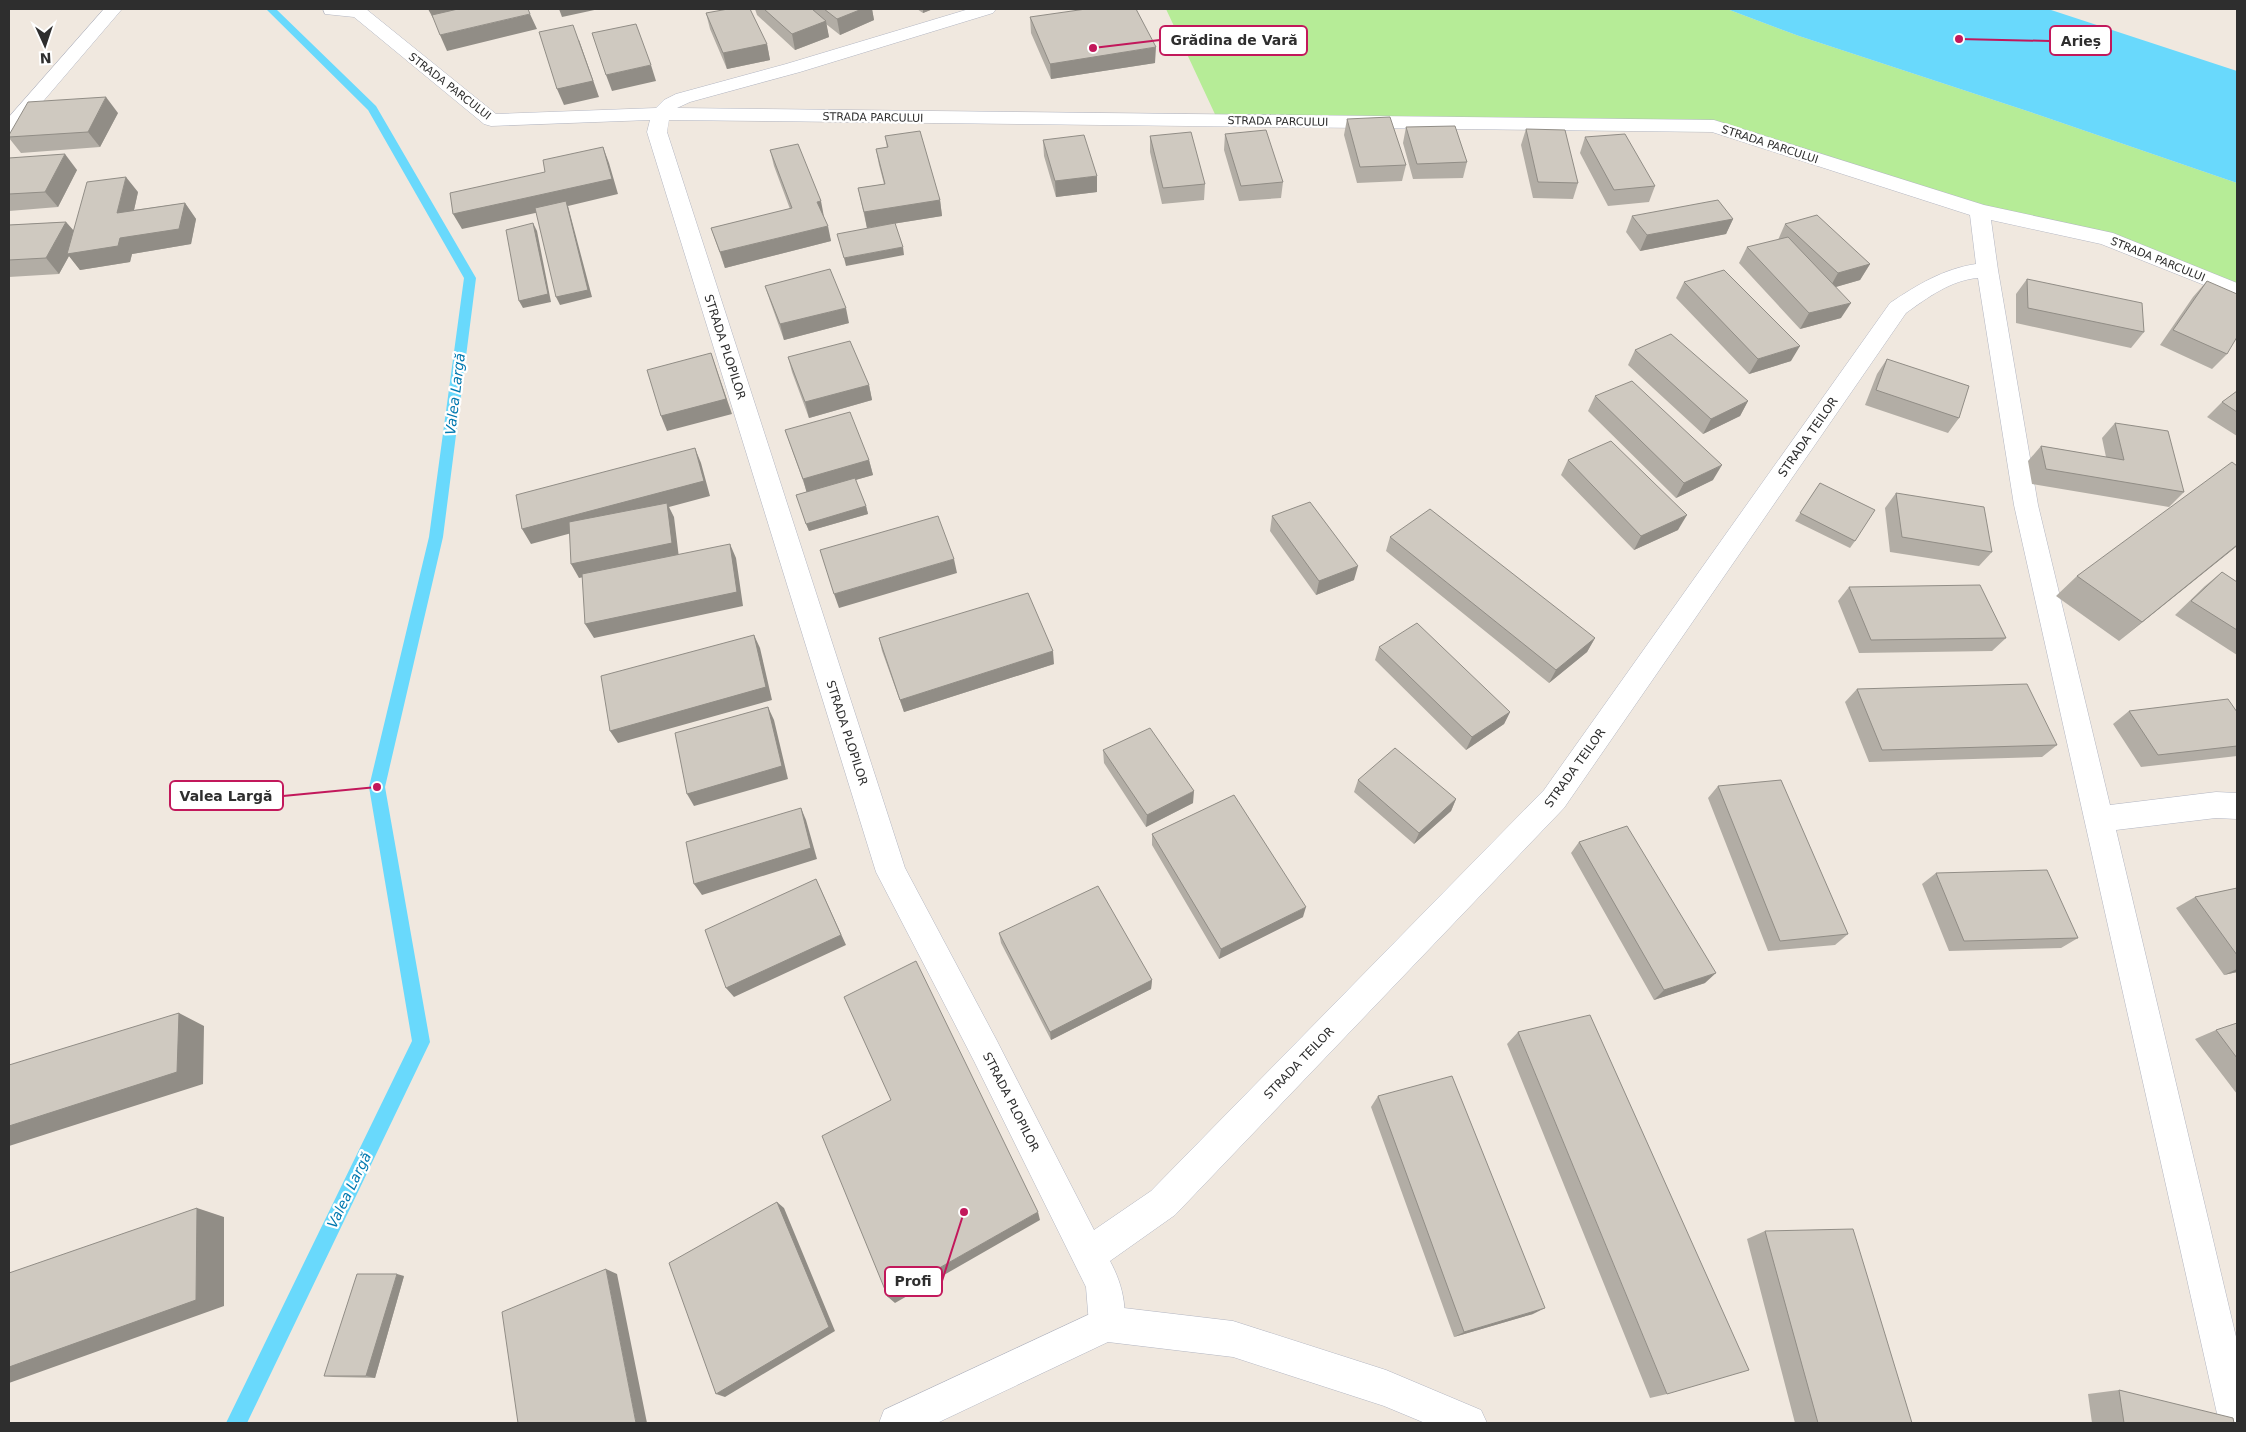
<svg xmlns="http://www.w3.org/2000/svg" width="2246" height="1432" font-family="'DejaVu Sans',sans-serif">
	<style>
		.green { fill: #b6ec97 }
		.water { fill: #69d9fc }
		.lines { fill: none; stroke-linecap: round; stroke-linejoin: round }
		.stream { fill: #69d9fc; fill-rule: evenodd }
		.street-casing { stroke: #b3b6c2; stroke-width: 1 }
		.secondary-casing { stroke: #b3b6c2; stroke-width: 1 }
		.street { fill: #fff; fill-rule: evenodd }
		.secondary { fill: #fff; fill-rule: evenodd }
		.wall { fill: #b2ada5 }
		.shaded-wall { fill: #918d86 }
		.building { fill: #cfc9c0; stroke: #918d86 }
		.labels { text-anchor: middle; stroke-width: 4.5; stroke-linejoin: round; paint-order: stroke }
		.far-street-label { font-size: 11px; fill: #2e2e2e; stroke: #fff }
		.street-label { font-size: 12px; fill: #2e2e2e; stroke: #fff }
		.water-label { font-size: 14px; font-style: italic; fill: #0078af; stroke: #fff }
		.leader { fill: none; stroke: #c2185b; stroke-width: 2 }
		.callout-dot { fill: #c2185b; stroke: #fff; stroke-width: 2 }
		.callout { fill: #fff; stroke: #c2185b; stroke-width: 2 }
		.callout-label { font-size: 14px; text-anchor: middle; font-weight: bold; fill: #2e2e2e }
	</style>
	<rect width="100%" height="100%" fill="#f0e8df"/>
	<path class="green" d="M1166 9H1727L1799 36 2036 114 2237 183V295L2118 247 1719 132 1220 125Z"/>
	<path class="water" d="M1727 9H2048L2237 71V183L2036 114 1799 36Z"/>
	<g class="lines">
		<path class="stream" d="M266 9H276L376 106 476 278 443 537 385 787 430 1042 247 1423H226L412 1041 369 787 429 537 464 278 368 110Z"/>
		<defs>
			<path id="street" d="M104 9H122L16 133 9 135V117Z
				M323 9H366L496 114 656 108 664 100 676 94 786 64 969 9H996L993 13 800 72 690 102 677 108 1714 120 1984 205 2113 233 2237 283V298L2101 244 1991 220 1998 270 2038 505 2110 805 2216 792 2237 793V819L2216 818 2116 830 2237 1341V1423H2221L2218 1418 2014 505 1978 278C1951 280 1927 298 1906 313L1564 808 1175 1215 1110 1261C1122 1283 1130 1312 1120 1337L1107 1342 1094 1337 1089 1324 1086 1287 974 1061 876 872 647 132 650 120 491 126 484 124 354 17 325 14ZM669 120 1712 132 1970 215 1976 264C1943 269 1917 285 1890 303L1544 790 1151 1191 1094 1230 996 1039 905 868 667 132Z"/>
			<path id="secondary" d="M1107 1306 1233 1321 1386 1370 1481 1410 1487 1423H1425L1384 1406 1233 1357 1108 1342 937 1423H879L884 1410Z"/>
		</defs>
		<use href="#street" class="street-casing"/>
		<use href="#secondary" class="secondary-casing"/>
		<use href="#street" class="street"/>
		<use href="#secondary" class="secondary"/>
	</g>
	<path class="wall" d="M755 9H872L874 20 840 35 826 24 829 37 795 50 757 15Z
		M917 9H933L923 13Z
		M706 13 767 44 770 60 727 69 710 29Z
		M1030 17 1155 63 1051 79 1031 33Z
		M118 113 100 147 21 153 9 138V135Z
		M1347 119 1406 165 1402 181 1357 183 1344 135Z
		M1406 127 1467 162 1463 178 1413 179 1403 143Z
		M1526 129 1578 183 1573 199 1533 198 1521 145Z
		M1225 134 1283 182 1281 198 1239 201 1224 150Z
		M885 136 940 200 942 216 867 228 858 188 884 184 879 165 876 149 887 148Z
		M1150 136 1205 184 1204 200 1162 204 1150 152Z
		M1585 137 1655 186 1649 202 1608 206 1580 153Z
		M1043 140 1097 192 1056 197 1044 156Z
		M770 150 824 217 831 241 725 268 711 228 790 209 774 166Z
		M9 158 77 170 58 207 9 211Z
		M138 192 134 210 185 203 196 219 191 244 132 254 130 262 80 270 69 256 59 274 9 277V225L66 222 74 231Z
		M1632 216 1733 219 1726 234 1640 251 1626 232Z
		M1785 224 1870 264 1860 280 1835 287 1841 318 1800 329 1739 263 1747 247 1778 240Z
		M2027 279 2144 332 2131 348 2016 323V294Z
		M2207 281 2227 354 2212 369 2160 345 2193 297Z
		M1684 282 1791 361 1749 374 1676 298Z
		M765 286 849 323 784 340 770 301Z
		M1635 350 1748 401 1740 416 1703 434 1628 365Z
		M788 357 869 385 872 400 809 418 792 372Z
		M1887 359 1959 418 1948 433 1865 405 1877 374Z
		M2237 391V436L2207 417 2222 402Z
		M1595 396 1713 480 1676 498 1588 411Z
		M2115 423 2184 492 2169 507 2032 484 2028 461 2041 446 2106 457 2102 438Z
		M785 430 869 460 873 475 855 480 866 506 868 514 809 531 796 495 807 492Z
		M1568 460 1678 530 1634 550 1561 475Z
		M2237 466V546L2119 641 2056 596 2077 576Z
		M1820 483 1855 541 1850 548 1795 521Z
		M1896 493 1992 552 1979 566 1890 552 1885 508Z
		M1272 516 1354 580 1316 595 1270 531Z
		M1390 537 1595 638 1587 652 1549 683 1386 551Z
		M2222 572 2237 582V655L2175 615 2205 586Z
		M1849 587 2006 638 1992 651 1859 653 1838 601Z
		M879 638 1054 664 904 712 882 651Z
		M1379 647 1510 712 1504 724 1466 750 1375 660Z
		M1857 689 2057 745 2042 757 1869 762 1845 702Z
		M2129 711 2237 712V756L2141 767 2113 724Z
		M1103 750 1193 803 1146 827 1104 763Z
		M1358 780 1456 799 1451 811 1414 844 1354 792Z
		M1718 786 1848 934 1835 945 1768 951 1708 798Z
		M1152 834 1303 917 1219 959 1152 845Z
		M1579 842 1705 983 1654 1000 1571 853Z
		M1936 873 2078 938 2061 948 1949 951 1922 884Z
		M2237 888V972L2224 975 2176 908 2195 897Z
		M999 933 1152 980 1151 989 1051 1040 1001 943Z
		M2237 1023V1094L2195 1039 2216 1030Z
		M1518 1032 1667 1394 1650 1398 1507 1044Z
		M1378 1096 1533 1314 1454 1337 1371 1107Z
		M1765 1231 1912 1423H1795L1747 1239Z
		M404 1276 375 1378 333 1377 324 1376Z
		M2119 1390 2234 1423H2092L2088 1394Z"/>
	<path class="shaded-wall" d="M428 9H473L433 18Z
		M559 9H599L562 17Z
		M862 9H872L874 20 840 35 837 19Z
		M923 9H933L923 13Z
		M530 14 537 29 447 51 440 35Z
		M826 21 829 37 795 50 792 34Z
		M579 40 599 97 564 105 557 89Z
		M767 44 770 60 727 69 723 53Z
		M1156 47 1155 63 1051 79 1050 64Z
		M651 65 656 81 612 91 606 75Z
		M106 97 118 113 100 147 88 132Z
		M603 147 609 163 618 194 568 206 592 297 560 305 556 297 567 206 462 229 453 214Z
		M65 154 77 170 58 207 45 192Z
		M1097 176V192L1056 197 1055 181Z
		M126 177 138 192 130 228 117 213Z
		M940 200 942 216 867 228 864 212Z
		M821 201 824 217 821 218 817 202Z
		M185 203 196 219 191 244 132 254 130 262 80 270 69 256 59 274 46 258 66 222 79 237 120 238Z
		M1733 219 1726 234 1640 251 1647 235Z
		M533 223 537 231 551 302 523 308 519 301Z
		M828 226 831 241 725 268 720 252Z
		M903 247 904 255 846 266 844 258Z
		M1870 264 1860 280 1829 289 1838 273Z
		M1851 303 1841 318 1800 329 1809 313Z
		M846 308 849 323 784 340 780 324Z
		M1800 346 1791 361 1749 374 1758 359Z
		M711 353 732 414 667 431 661 416Z
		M869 385 872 400 809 418 805 402Z
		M1748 401 1740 416 1703 434 1711 419Z
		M695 448 701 463 710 496 669 507 674 517 679 558 579 578 571 564 668 507 531 544 522 529Z
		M869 460 873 475 807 494 803 479Z
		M1722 465 1713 480 1676 498 1684 483Z
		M866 506 868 514 809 531 806 524Z
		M1687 515 1678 530 1634 550 1641 536Z
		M730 544 736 558 743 606 594 638 585 624Z
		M2237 545V546L2119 641 2142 622Z
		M954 559 957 573 839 608 834 594Z
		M1358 566 1354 580 1316 595 1319 581Z
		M754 635 760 648 772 700 618 743 610 731Z
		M1595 638 1587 652 1549 683 1556 670Z
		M1053 651 1054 664 904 712 900 700Z
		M768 707 774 720 788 779 694 806 687 794Z
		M1510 712 1504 724 1466 750 1472 737Z
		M1194 791 1193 803 1146 827 1147 815Z
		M1456 799 1451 811 1414 844 1419 833Z
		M801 808 806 820 817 859 702 895 694 884Z
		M816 879 846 945 734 997 726 988Z
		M1306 907 1303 917 1219 959 1221 949Z
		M2237 969V972L2224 975Z
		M1716 973 1705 983 1654 1000 1664 990Z
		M1152 980 1151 989 1051 1040 1050 1032Z
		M179 1013 204 1026 203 1084 9 1146V1126Z
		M777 1202 784 1208 835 1331 725 1397 716 1394Z
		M197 1208 224 1217V1306L9 1383V1367Z
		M1038 1212 1040 1220 895 1303 888 1297Z
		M606 1269 617 1274 647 1423H636Z
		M397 1274 404 1276 375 1378 366 1376Z
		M1545 1308 1533 1314 1454 1337 1464 1332Z"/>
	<path class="building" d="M458 9H528L530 14 440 35 432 15Z
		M728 9H750L767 44 723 53 706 13Z
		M764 9H812L826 21 792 34Z
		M824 9H862L837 19Z
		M1086 9H1136L1156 47 1050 64 1030 17Z
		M636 24 651 65 606 75 592 33Z
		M573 25 593 81 557 89 539 32Z
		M106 97 88 132 9 137V135L28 102Z
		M1390 117 1406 165 1360 167 1347 119Z
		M1455 126 1467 162 1417 164 1406 127Z
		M1526 129 1565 130 1578 183 1538 182Z
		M1266 130 1283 182 1241 186 1225 134Z
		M920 131 940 200 864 212 858 188 885 184 876 149 888 147 885 136Z
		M1191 132 1205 184 1163 188 1150 136Z
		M1625 134 1655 186 1614 190 1585 137Z
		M1084 135 1097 176 1055 181 1043 140Z
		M798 144 821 201 817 202 828 226 720 252 711 228 792 208 770 150Z
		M603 147 612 179 453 214 450 193 545 172 543 160Z
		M65 154 45 192 9 194V158Z
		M126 177 117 213 185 203 179 229 120 238 118 246 67 254 87 182Z
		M1718 200 1733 219 1647 235 1632 216Z
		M566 201 588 290 556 297 535 208Z
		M1817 215 1870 264 1838 273 1785 224Z
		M66 222 46 258 9 260V225Z
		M533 223 548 294 519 301 506 230Z
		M895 223 903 247 844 258 837 234Z
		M1788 237 1851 303 1809 313 1747 247Z
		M830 269 846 308 780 324 765 286Z
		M1724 270 1800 346 1758 359 1684 282Z
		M2027 279 2142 303 2144 332 2028 308Z
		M2207 281 2237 294V337L2227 354 2173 330Z
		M1671 334 1748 401 1711 419 1635 350Z
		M850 341 869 385 805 402 788 357Z
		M711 353 726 399 661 416 647 370Z
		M1887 359 1969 386 1959 418 1876 390Z
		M1632 381 1722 465 1684 483 1595 396Z
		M2237 391V412L2222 402Z
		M850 412 869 460 803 479 785 430Z
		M2115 423 2168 431 2184 492 2046 469 2041 446 2124 460Z
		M1611 441 1687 515 1641 536 1568 460Z
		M695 448 704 481 522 529 516 495Z
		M2232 462 2237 466V545L2142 622 2077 576Z
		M855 478 866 506 806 524 796 495Z
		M1820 483 1875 510 1855 541 1800 513Z
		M1896 493 1984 507 1992 552 1902 537Z
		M1310 502 1358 566 1319 581 1272 516Z
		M667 503 672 543 571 564 569 522Z
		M1430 509 1595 638 1556 670 1390 537Z
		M938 516 954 559 834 594 820 550Z
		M730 544 737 592 585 624 582 574Z
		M2222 572 2237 582V630L2191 601Z
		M1980 585 2006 638 1871 640 1849 587Z
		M1028 593 1053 651 900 700 879 638Z
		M1417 623 1510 712 1472 737 1379 647Z
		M754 635 766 687 610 731 601 676Z
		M2027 684 2057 745 1882 750 1857 689Z
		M2228 699 2237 712V746L2158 755 2129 711Z
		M768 707 782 766 687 794 675 733Z
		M1150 728 1194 791 1147 815 1103 750Z
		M1395 748 1456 799 1419 833 1358 780Z
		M1781 780 1848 934 1780 941 1718 786Z
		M1234 795 1306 907 1221 949 1152 834Z
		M801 808 811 848 694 884 686 842Z
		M1627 826 1716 973 1664 990 1579 842Z
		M2047 870 2078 938 1964 941 1936 873Z
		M816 879 841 935 726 988 705 930Z
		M1098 886 1152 980 1050 1032 999 933Z
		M2237 888V955L2195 897Z
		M916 961 1038 1212 888 1297 822 1136 891 1100 844 997Z
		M179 1013 177 1072 9 1126V1065Z
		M1590 1015 1749 1370 1667 1394 1518 1032Z
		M2237 1023V1058L2216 1030Z
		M1452 1076 1545 1308 1464 1332 1378 1096Z
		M777 1202 829 1327 716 1394 669 1263Z
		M197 1208 196 1300 9 1367V1273Z
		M1853 1229 1912 1423H1818L1765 1231Z
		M606 1269 636 1423H518L502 1312Z
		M357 1274H397L366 1376H324Z
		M2119 1390 2233 1418 2234 1423H2124Z"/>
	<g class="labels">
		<g class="far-street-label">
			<text transform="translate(450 86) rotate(38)" y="4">STRADA PARCULUI</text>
			<text transform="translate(873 117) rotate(1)" y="4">STRADA PARCULUI</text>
			<text transform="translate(1278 121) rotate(1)" y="4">STRADA PARCULUI</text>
			<text transform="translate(1770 144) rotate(18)" y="4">STRADA PARCULUI</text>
			<text transform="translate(2158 259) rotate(22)" y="4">STRADA PARCULUI</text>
		</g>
		<g class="street-label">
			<text transform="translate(725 347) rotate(72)" y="4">STRADA PLOPILOR</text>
			<text transform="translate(1808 437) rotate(-55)" y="4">STRADA TEILOR</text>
			<text transform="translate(847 733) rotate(72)" y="4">STRADA PLOPILOR</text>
			<text transform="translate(1575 768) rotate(-54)" y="4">STRADA TEILOR</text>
			<text transform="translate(1299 1063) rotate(-46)" y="4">STRADA TEILOR</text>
			<text transform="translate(1011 1102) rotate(63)" y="4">STRADA PLOPILOR</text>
		</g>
		<g class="water-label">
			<text transform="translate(455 394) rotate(-83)" y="5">Valea Largă</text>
			<text transform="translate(349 1190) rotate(-64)" y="5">Valea Largă</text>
		</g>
	</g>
	<path class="leader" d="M1093 48L1160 40M1959 39L2050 41M377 787L283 796M964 1212L942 1281"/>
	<g class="callout-dot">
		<circle cx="1093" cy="48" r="5"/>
		<circle cx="1959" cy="39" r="5"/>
		<circle cx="377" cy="787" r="5"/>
		<circle cx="964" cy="1212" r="5"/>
	</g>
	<g class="callout">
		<rect x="1160" y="26" width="147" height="29" rx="5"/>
		<rect x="2050" y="26" width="61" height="29" rx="5"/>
		<rect x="170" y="781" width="113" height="29" rx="5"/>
		<rect x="885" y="1267" width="57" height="29" rx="5"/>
	</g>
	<g class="callout-label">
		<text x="1234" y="45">Grădina de Vară</text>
		<text x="2081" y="46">Arieș</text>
		<text x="226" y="801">Valea Largă</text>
		<text x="913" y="1286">Profi</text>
	</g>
	<rect width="2246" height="1432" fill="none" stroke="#2e2e2e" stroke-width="20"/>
	<g transform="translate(45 45) rotate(177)" stroke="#ffffff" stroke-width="4" paint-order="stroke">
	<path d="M0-4L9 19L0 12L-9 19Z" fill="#2e2e2e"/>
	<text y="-8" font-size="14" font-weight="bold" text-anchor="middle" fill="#2e2e2e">N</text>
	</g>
</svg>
